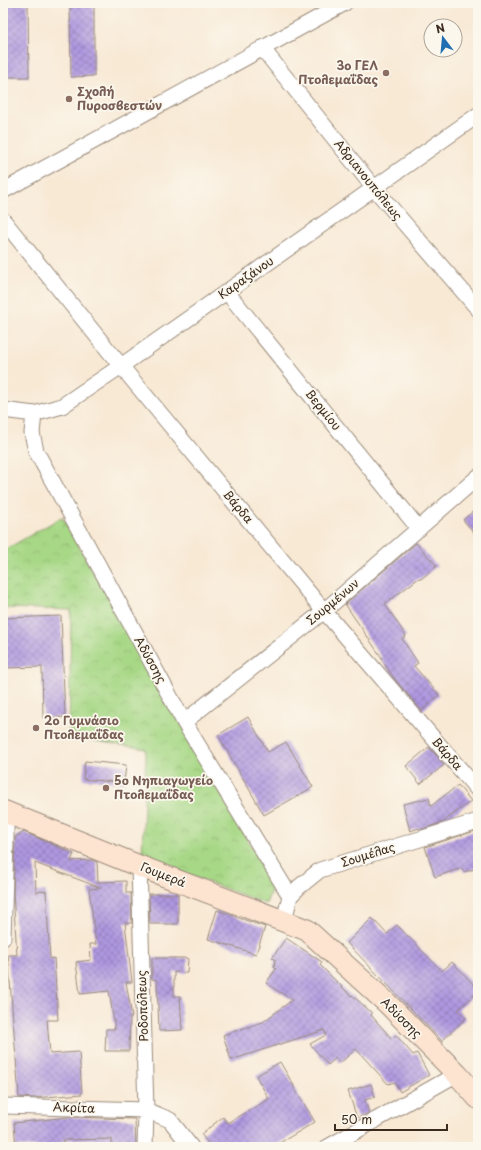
<svg xmlns="http://www.w3.org/2000/svg" width="481" height="1150" font-family="'Playpen Sans',sans-serif">
	<style>
		.park { fill: url(#park-crowns); stroke: #718152 }
		.building { fill: url(#building-cross-hatch) }
		.lines { fill: none; stroke-linecap: round; stroke-linejoin: round }
		.street-casing { stroke: #9a8a7a; stroke-width: 17 }
		.secondary-casing { stroke: #9a8a7a; stroke-width: 23 }
		.street { stroke: #fff; stroke-width: 15 }
		.secondary { stroke: #fde4d1; stroke-width: 21 }
		.education-dot { fill: #8d6e63; stroke: #fbf7ec; stroke-width: 1.5 }
		.labels { text-anchor: middle; stroke-width: 3.5; stroke-linejoin: round; paint-order: stroke }
		.education-label { font-size: 12px; font-weight: bold; fill: #785e54; stroke: #fbf7ec; text-anchor: start }
		.street-label { font-size: 12px; fill: #3b2a1e; stroke: #fbf7ec }
	</style>
	<defs>
		<pattern id="park-crowns" width="20" height="18" patternUnits="userSpaceOnUse"><rect width="20" height="18" fill="#a7d886"/><path d="M2 6a3 3 0 1 1 6 0M12 15a3 3 0 1 1 6 0" fill="none" stroke="#91ba73"/></pattern>
		<pattern id="building-cross-hatch" width="8" height="8" patternUnits="userSpaceOnUse"><rect width="8" height="8" fill="#af97e0"/><path d="M0 0l8 8M0 8l8-8" fill="none" stroke="#907bb5"/></pattern>
	</defs>
	<rect width="100%" height="100%" fill="#fbf7ec"/>
	<filter id="ink" filterUnits="userSpaceOnUse"><feTurbulence type="fractalNoise" baseFrequency=".025" numOctaves="2"/><feDisplacementMap in="SourceGraphic" scale="8" xChannelSelector="R" yChannelSelector="G"/><feConvolveMatrix kernelMatrix="1 2 1 2 8 2 1 2 1" color-interpolation-filters="sRGB"/></filter>
	<filter id="wash" filterUnits="userSpaceOnUse"><feTurbulence type="fractalNoise" baseFrequency=".012" numOctaves="4" result="noise"/><feDisplacementMap in="SourceGraphic" scale="16" xChannelSelector="R" yChannelSelector="G"/><feGaussianBlur stdDeviation="0.9" result="paint"/><feColorMatrix in="noise" values="0 0 0 0 0 0 0 0 0 0 0 0 0 0 0 0 0 1.4 0 .05"/><feComposite in="paint" operator="in"/></filter>
	<g filter="url(#wash)">
		<rect width="100%" height="100%" fill="#f8e9d5"/>
		<path class="park" d="M62 517 273 884 266 904 142 857 146 749 69 737 71 610 3 608V551Z"/>
		<g id="blocks">
			<path class="building" d="M7 3 28 4 29 77H5L4 4Z
				M70 3H94V76L71 77Z
				M478 507V537L463 520Z
				M416 543 437 566 421 579 419 578 385 604 406 636 402 639 418 663 414 666 439 695 422 711 397 682 381 659 382 658 345 604Z
				M61 616 65 717 43 718 42 667 3 668V618Z
				M248 717 268 752 286 742 313 787 264 815 218 735Z
				M429 747 444 765 420 784 406 766Z
				M85 761 126 765 124 783 83 779Z
				M458 785 471 801 443 822 420 830 419 828 410 831 403 804 429 798 431 806Z
				M478 830V868L464 872 462 868 435 877 425 847Z
				M24 832 74 854 71 861 92 860 97 862 98 882 126 881V893H131L132 923H125L132 982H126L132 1017H130L129 1051H105L106 1029H115L109 991 80 994 76 962 91 960 90 944H96L89 889 101 888 35 863 36 892 46 891 50 959 54 958 58 1020H47L50 1054 79 1052 82 1094 34 1098 19 1097 8 955H17L13 893 15 837Z
				M149 894H178V924H150Z
				M217 910 265 927 256 954 208 939Z
				M372 918 387 934 397 925 442 971 452 962 478 989V991L458 1010 466 1018 442 1041 347 943Z
				M286 938 322 962 320 965 351 996 352 995 372 1013 371 1015 392 1039 396 1035 413 1055 417 1053 429 1075 400 1092 395 1082 388 1084 356 1049 340 1063 336 1058 328 1065 310 1044 326 1035 324 1030 231 1060 223 1035 263 1022 292 1000 266 983 276 969 274 967 275 959 272 958Z
				M152 958H188L187 973 174 972V996H180L182 1030 159 1031 157 980 152 979Z
				M280 1062 294 1086H293L315 1122 273 1147H211L201 1134 223 1117 228 1123 269 1099 256 1076Z
				M371 1084 375 1097 365 1100 369 1113 357 1118 348 1091Z
				M68 1117 135 1119 136 1147H112V1139L63 1140 64 1147H16L14 1123Z"/>
		</g>
	</g>
	<g filter="url(#ink)">
		<use href="#blocks" fill-opacity="0" stroke="#9a8a7a" stroke-width="1"/>
		<g class="lines">
			<defs>
				<path id="street" d="M262 48 374 188 478 309
					M3 191 345 3
					M3 220 121 366 324 611 478 790
					M227 292 419 529
					M3 410 34 414 62 406 121 366 478 115
					M34 414 32 433 36 451 184 722 290 896
					M184 722 324 611 478 477
					M139 866 146 1110 145 1147
					M284 921 290 896 299 887 320 870 478 821
					M3 938 6 843V812
					M3 1106 146 1110 170 1120 191 1147
					M328 1147 457 1074"/>
				<path id="secondary" d="M3 811 139 866 307 930 387 1003 457 1074 478 1098"/>
			</defs>
			<use href="#street" class="street-casing"/>
			<use href="#secondary" class="secondary-casing"/>
			<use href="#street" class="street"/>
			<use href="#secondary" class="secondary"/>
		</g>
	</g>
	<g class="education-dot">
		<circle cx="386" cy="73" r="4"/>
		<circle cx="69" cy="99" r="4"/>
		<circle cx="36" cy="728" r="4"/>
		<circle cx="106" cy="788" r="4"/>
	</g>
	<g class="labels">
		<g class="education-label">
			<text x="378" y="70" text-anchor="end">3ο ΓΕΛ<tspan x="378" dy="14">Πτολεμαΐδας</tspan></text>
			<text x="77" y="96">Σχολή<tspan x="77" dy="14">Πυροσβεστών</tspan></text>
			<text x="44" y="725">2ο Γυμνάσιο<tspan x="44" dy="14">Πτολεμαΐδας</tspan></text>
			<text x="114" y="785">5ο Νηπιαγωγείο<tspan x="114" dy="14">Πτολεμαΐδας</tspan></text>
		</g>
		<g class="street-label">
			<text transform="translate(368 180) rotate(51)" y="4">Αδριανουπόλεως</text>
			<text transform="translate(246 278) rotate(-35)" y="4">Καραζάνου</text>
			<text transform="translate(323 410) rotate(51)" y="4">Βερμίου</text>
			<text transform="translate(238 507) rotate(50)" y="4">Βάρδα</text>
			<text transform="translate(333 602) rotate(-40)" y="4">Σουρμένων</text>
			<text transform="translate(150 660) rotate(61)" y="4">Αδύσσης</text>
			<text transform="translate(447 754) rotate(49)" y="4">Βάρδα</text>
			<text transform="translate(368 855) rotate(-17)" y="4">Σουμέλας</text>
			<text transform="translate(163 875) rotate(21)" y="4">Γουμερά</text>
			<text transform="translate(143 1006) rotate(-92)" y="4">Ροδοπόλεως</text>
			<text transform="translate(401 1018) rotate(45)" y="4">Αδύσσης</text>
			<text transform="translate(74 1108) rotate(2)" y="4">Ακρίτα</text>
		</g>
	</g>
	<rect width="481" height="1150" fill="none" stroke="#fbf7ec" stroke-width="16"/>
	<g transform="translate(443 38) rotate(344)"><circle r="19" fill="#fbf7ec" stroke="#aea59a"/>
	<path d="M0-3L7 15L0 10L-7 15Z" fill="#1f6fb2"/>
	<text y="-6" font-size="11" font-weight="bold" text-anchor="middle" fill="#3b2a1e">N</text>
	</g>
	<path d="M335 1124v6h112v-6" fill="none" stroke="#3b2a1e" stroke-width="2"/>
	<text x="341" y="1124" font-size="12" fill="#3b2a1e" stroke="#fbf7ec" stroke-width="3" paint-order="stroke">50 m</text>
</svg>
